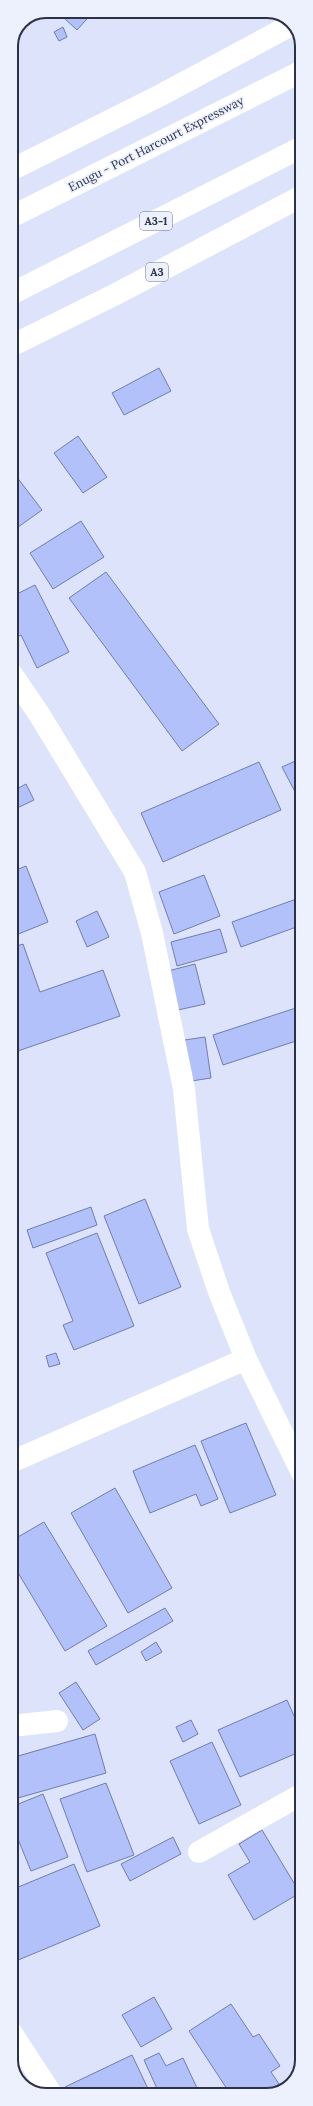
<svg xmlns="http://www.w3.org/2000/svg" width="313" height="2106" font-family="Lora,serif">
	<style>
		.building { fill: #b2c1f9; stroke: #707db0 }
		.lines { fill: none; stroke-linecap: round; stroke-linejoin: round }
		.minor { stroke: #fff; stroke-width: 22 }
		.major { stroke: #fff; stroke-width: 22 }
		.highway { stroke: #fff; stroke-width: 22 }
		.labels { text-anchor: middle; stroke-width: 3.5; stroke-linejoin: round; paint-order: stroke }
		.shield { fill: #edf1fd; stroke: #666b7e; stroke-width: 1 }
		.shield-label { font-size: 11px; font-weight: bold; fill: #2c3147 }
		.street-label { font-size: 12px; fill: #2c3147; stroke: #edf1fd }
		.rim { fill: none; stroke: #2c3147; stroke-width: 2 }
	</style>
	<rect width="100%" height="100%" fill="#dde3fa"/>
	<path class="building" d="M69 11H94L77 30 63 17Z
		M63 27 67 37 59 41 54 32Z
		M159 368 171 391 124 415 112 393Z
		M78 436 107 477 83 493 54 453Z
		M13 472 42 510 14 530 11 527V474Z
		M81 521 104 557 53 589 30 553Z
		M106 572 219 724 182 751 69 598Z
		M35 585 69 652 37 668 21 635 12 640 11 638V597Z
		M302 758V805L282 767Z
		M259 762 281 810 163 862 141 813Z
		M26 784 34 800 15 809 11 800V792Z
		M26 866 48 922 11 937V872Z
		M204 875 220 916 174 934 159 892Z
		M302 897V925L241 947 232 922Z
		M97 911 109 937 87 947 76 921Z
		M220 929 227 952 177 966 171 942Z
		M23 944 40 992 103 970 120 1016 12 1053 11 948Z
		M195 964 205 1004 178 1010 168 971Z
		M302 1006V1039L223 1065 213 1035Z
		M205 1037 211 1078 185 1082 178 1041Z
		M145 1199 181 1287 139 1304 104 1216Z
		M91 1207 97 1225 33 1248 27 1230Z
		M97 1233 134 1326 74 1350 63 1325 73 1321 46 1253Z
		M56 1353 60 1364 49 1367 46 1356Z
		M246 1423 276 1495 230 1513 201 1441Z
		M195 1445 218 1499 201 1506 196 1494 150 1513 133 1471Z
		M115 1488 172 1588 128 1613 71 1513Z
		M44 1522 107 1626 65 1651 11 1561V1541Z
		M165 1608 173 1621 96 1665 88 1651Z
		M156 1642 162 1652 146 1661 141 1652Z
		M76 1682 100 1719 83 1730 59 1693Z
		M287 1700 302 1734V1751L240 1777 218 1730Z
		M191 1720 198 1734 183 1742 176 1727Z
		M95 1734 106 1773 11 1800V1758Z
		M212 1742 241 1805 199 1824 170 1761Z
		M106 1783 134 1855 87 1872 60 1799Z
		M43 1794 68 1857 31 1871 11 1822V1807Z
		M262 1830 300 1893 254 1920 228 1875 250 1862 239 1844Z
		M173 1837 181 1854 130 1881 121 1864Z
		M74 1864 100 1926 11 1963V1890Z
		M154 1997 172 2029 141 2047 122 2015Z
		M231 2004 253 2037 259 2034 280 2066 271 2072 279 2084 262 2095H231L189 2031Z
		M159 2053 166 2066 183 2058 197 2088 183 2095H160L144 2060Z
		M132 2055 151 2095H68L65 2087Z
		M219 2089 221 2095H206Z"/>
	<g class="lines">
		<path class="minor" d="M11 673 39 714 135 872 152 933 184 1089 198 1229 219 1292 246 1359 302 1473
			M11 1462 246 1359
			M11 1726 57 1721
			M199 1852 302 1794
			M11 2032 52 2095"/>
		<path class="major" d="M11 170 161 95 293 24
			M11 346 118 293 302 196"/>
		<path class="highway" d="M11 217 302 71
			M11 294 302 147"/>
	</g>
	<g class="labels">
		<g class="shield">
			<rect x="140" y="212" width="32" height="18" rx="3"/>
			<rect x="146" y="263" width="22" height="18" rx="3"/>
		</g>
		<g class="shield-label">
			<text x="156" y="225">A3-1</text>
			<text x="157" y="276">A3</text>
		</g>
		<g class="street-label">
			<text transform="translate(156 144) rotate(-27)" y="4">Enugu - Port Harcourt Expressway</text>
		</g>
	</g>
	<path d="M0 0H313V2106H0ZM46 18H267A28 28 0 0 1 295 46V2060A28 28 0 0 1 267 2088H46A28 28 0 0 1 18 2060V46A28 28 0 0 1 46 18Z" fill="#edf1fd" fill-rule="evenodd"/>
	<path class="rim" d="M46 18H267A28 28 0 0 1 295 46V2060A28 28 0 0 1 267 2088H46A28 28 0 0 1 18 2060V46A28 28 0 0 1 46 18Z"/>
</svg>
